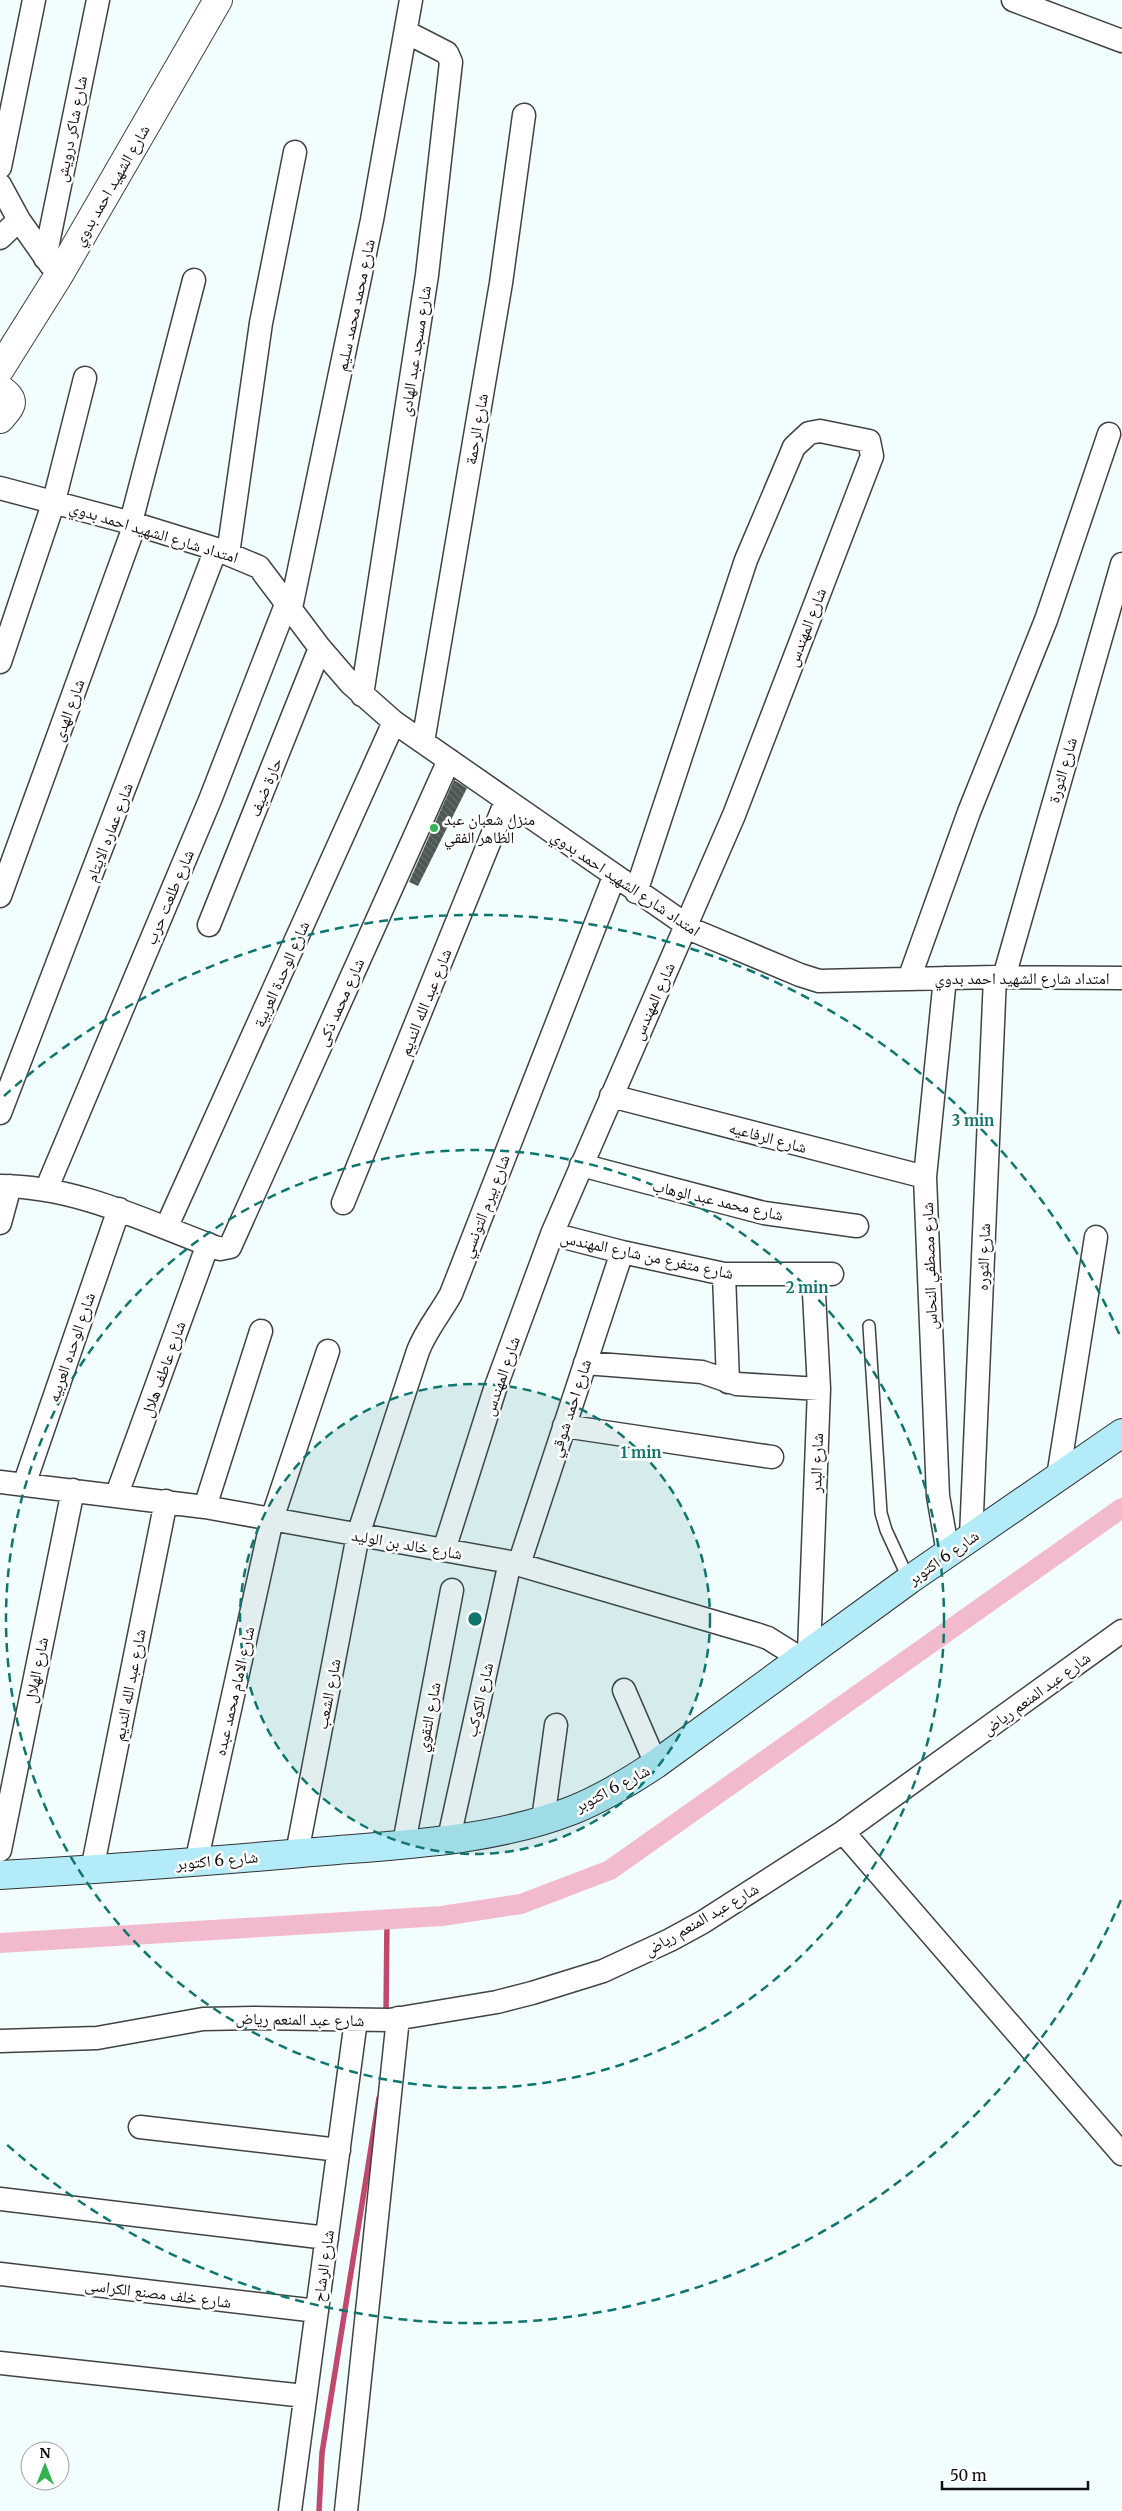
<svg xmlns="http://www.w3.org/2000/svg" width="1122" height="2511" font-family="Merriweather,'Noto Naskh Arabic',serif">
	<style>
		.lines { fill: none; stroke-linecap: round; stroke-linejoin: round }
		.stream { stroke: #c1496e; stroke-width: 5.5 }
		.canal { stroke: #f1bbcd; stroke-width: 20 }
		.building { fill: url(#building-back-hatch) }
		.service-casing { stroke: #424242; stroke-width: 14 }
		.minor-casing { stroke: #424242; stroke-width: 25 }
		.tertiary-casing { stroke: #424242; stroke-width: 30 }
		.secondary-casing { stroke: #313131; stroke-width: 30 }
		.service { stroke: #fff; stroke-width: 11 }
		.minor { stroke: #fff; stroke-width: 22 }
		.tertiary { stroke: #fff; stroke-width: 28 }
		.secondary { stroke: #b3ebf8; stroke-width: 28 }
		.ring { fill: none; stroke: #0f766e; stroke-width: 2.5; stroke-dasharray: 9 6 }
		.poi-dot { fill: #33b352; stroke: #fff; stroke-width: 2 }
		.labels { text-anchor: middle; stroke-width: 5; stroke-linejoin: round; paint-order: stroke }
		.street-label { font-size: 16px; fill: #0f0f0f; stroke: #fff }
		.poi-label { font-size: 16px; fill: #0f0f0f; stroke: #fff; text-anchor: start }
		.centre { fill: #0f766e; stroke: #fff; stroke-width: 2.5 }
		.ring-label { font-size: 15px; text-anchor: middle; font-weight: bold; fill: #0f766e; stroke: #fff; stroke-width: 5; stroke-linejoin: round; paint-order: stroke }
	</style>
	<defs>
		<pattern id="building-back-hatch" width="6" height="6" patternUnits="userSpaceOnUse" patternTransform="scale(1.25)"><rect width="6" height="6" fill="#4c5753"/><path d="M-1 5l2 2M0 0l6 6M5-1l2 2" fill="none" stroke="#676f6c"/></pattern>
	</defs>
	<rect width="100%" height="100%" fill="#f2fdfe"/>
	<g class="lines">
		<path class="stream" d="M386 2015 387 1919
			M319 2511 322 2453 379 2098"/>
		<path class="canal" d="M0 1943 442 1916 521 1904 610 1870 1122 1508"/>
	</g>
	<path class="building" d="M454 780 467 788 418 886 409 882Z"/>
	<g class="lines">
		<defs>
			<path id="service" d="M869 1326 881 1513 886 1530 909 1580"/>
			<path id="minor" d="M1013 0 1122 41
				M0 167 34 0
				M0 185 19 220 50 264
				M0 238 19 220
				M45 258 98 0
				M0 488 135 524 216 549 259 567 320 648 351 684 394 722 695 931 800 975 819 981 995 977 1122 978
				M131 522 194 280
				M228 554 261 323 295 152
				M291 608 372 220 411 0
				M0 662 54 501 85 378
				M362 695 427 275 451 62 447 53 406 32
				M423 742 501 283 524 115
				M0 896 135 524
				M209 925 320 648
				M1004 977 1122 564
				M945 978 925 1177 938 1496 948 1553
				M909 979 969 812 1046 620 1109 434
				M611 1096 925 1177
				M0 1113 216 549
				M581 1165 764 1213 857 1226
				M0 1186C78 1186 149 1223 220 1249L230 1247 449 760
				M46 1190 210 800 287 602
				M343 1203 506 801
				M0 1223 10 1186
				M167 1226 394 722
				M552 1234 622 1252 724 1274H832
				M724 1274 728 1382
				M585 1363 702 1372 737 1384 819 1389
				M564 1426 772 1457
				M1058 1477 1096 1237
				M0 1482 205 1507 510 1562 756 1634 768 1638 800 1658
				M24 1485 119 1209
				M117 1494 208 1244
				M205 1507 261 1331
				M971 1537 995 977
				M444 1550 495 1389 552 1234 734 815 872 456 869 441 820 431 809 433 794 447 746 560 636 892
				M519 1564 622 1252
				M809 1652 819 1389 813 1274
				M624 1690 656 1764
				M543 1820 556 1725
				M843 1832 1122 2154
				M449 1838 510 1562
				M404 1843 452 1590
				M0 1850 73 1490
				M297 1853 358 1535 418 1351C426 1330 440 1314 451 1294L614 877
				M196 1863 272 1519 328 1351
				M92 1870 166 1501
				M0 2041 97 2038 203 2019 254 2018 389 2020 497 2002 532 1993 603 1971 670 1940 703 1922 843 1832 1122 1631
				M140 2127 339 2150
				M0 2199 327 2238
				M0 2274 317 2311
				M0 2363 305 2396
				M290 2511 356 2020
				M346 2511 398 2018"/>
			<path id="tertiary" d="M0 369 59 275 218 0
				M0 389C17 401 12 405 0 419"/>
			<path id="secondary" d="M0 1875C101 1869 201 1862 302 1853 390 1845 490 1843 573 1810 603 1798 629 1782 656 1764L909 1580 1122 1433"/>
		</defs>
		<use href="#service" class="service-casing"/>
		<use href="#minor" class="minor-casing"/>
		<use href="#tertiary" class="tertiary-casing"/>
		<use href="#secondary" class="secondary-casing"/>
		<use href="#service" class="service"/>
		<use href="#minor" class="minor"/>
		<use href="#tertiary" class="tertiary"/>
		<use href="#secondary" class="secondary"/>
	</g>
	<circle cx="475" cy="1619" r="235" fill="#0f766e" fill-opacity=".12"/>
	<g class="ring">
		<circle cx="475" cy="1619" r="235"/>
		<circle cx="475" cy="1619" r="469"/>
		<path d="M1121 1900A704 704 0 0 1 4 2142M4 1096A704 704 0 0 1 1121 1338"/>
	</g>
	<circle class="poi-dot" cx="434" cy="828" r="5"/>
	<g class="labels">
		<g class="street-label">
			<text transform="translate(71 129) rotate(-79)" y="6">شارع شاكر درويش</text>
			<text transform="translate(111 185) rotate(-60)" y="6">شارع الشهيد احمد بدوي</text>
			<text transform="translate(355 305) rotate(-78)" y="6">شارع محمد محمد سليم</text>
			<text transform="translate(415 351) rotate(-81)" y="6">شارع مسجد عبد الهادى</text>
			<text transform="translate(476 429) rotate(-80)" y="6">شارع الرحمة</text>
			<text transform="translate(154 532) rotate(17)" y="6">امتداد شارع الشهيد احمد بدوي</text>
			<text transform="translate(806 627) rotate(-69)" y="6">شارع المهندس</text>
			<text transform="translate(68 710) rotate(-70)" y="6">شارع الهدى</text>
			<text transform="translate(1062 770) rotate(-74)" y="6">شارع الثورة</text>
			<text transform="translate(265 787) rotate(-68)" y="6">حارة ضيف</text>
			<text transform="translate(109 832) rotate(-69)" y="6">شارع عماره الايتام</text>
			<text transform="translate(626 883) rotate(34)" y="6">امتداد شارع الشهيد احمد بدوي</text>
			<text transform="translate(169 897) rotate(-67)" y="6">شارع طلعت حرب</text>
			<text transform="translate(281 974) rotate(-66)" y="6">شارع الوحدة العربية</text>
			<text x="1022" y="984">امتداد شارع الشهيد احمد بدوي</text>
			<text transform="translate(653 1001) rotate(-66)" y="6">شارع المهندس</text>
			<text transform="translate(340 1002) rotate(-66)" y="6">شارع محمد ذكى</text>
			<text transform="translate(425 1002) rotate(-68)" y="6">شارع عبد الله النديم</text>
			<text transform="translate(768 1137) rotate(15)" y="6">شارع الرفاعيه</text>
			<text transform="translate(718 1200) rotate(13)" y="6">شارع محمد عبد الوهاب</text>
			<text transform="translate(485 1206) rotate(-69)" y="6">شارع بيرم التونسي</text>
			<text transform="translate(647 1255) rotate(12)" y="6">شارع متفرع من شارع المهندس</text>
			<text transform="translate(983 1257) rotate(-88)" y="6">شارع الثوره</text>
			<text transform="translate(929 1266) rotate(-92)" y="6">شارع مصطفي النحاس</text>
			<text transform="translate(71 1347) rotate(-71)" y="6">شارع الوحده العربيه</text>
			<text transform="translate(163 1369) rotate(-70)" y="6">شارع عاطف هلال</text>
			<text transform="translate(501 1376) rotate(-71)" y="6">شارع المهندس</text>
			<text transform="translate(570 1408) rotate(-72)" y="6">شارع احمد شوقي</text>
			<text transform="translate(816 1463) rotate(-88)" y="6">شارع البدر</text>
			<text transform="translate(407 1544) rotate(10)" y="6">شارع خالد بن الوليد</text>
			<text transform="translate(943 1557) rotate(-35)" y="6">شارع 6 اكتوبر</text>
			<text transform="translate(36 1670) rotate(-79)" y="6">شارع الهلال</text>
			<text transform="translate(129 1685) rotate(-79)" y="6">شارع عبد الله النديم</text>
			<text transform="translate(234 1691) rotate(-77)" y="6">شارع الامام محمد عبده</text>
			<text transform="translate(1036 1693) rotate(-36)" y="6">شارع عبد المنعم رياض</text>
			<text transform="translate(328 1694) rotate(-79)" y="6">شارع الشعب</text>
			<text transform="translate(479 1700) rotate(-77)" y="6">شارع الكوكب</text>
			<text transform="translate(428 1717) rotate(-79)" y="6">شارع التقوي</text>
			<text transform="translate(612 1788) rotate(-28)" y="6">شارع 6 اكتوبر</text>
			<text transform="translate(217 1860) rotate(-5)" y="6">شارع 6 اكتوبر</text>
			<text transform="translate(701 1919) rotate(-30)" y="6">شارع عبد المنعم رياض</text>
			<text transform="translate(300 2019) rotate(1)" y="6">شارع عبد المنعم رياض</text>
			<text transform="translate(323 2266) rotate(-82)" y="6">شارع الرشاح</text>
			<text transform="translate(158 2293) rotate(7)" y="6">شارع خلف مصنع الكراسى</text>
		</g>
		<g class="poi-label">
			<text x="444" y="825">منزل شعبان عبد<tspan x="444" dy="18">الظاهر الفقي</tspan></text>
		</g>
	</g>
	<circle cx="475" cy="1619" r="8" class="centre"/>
	<g class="ring-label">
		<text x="973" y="1126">3 min</text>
		<text x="807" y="1293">2 min</text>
		<text x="641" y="1458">1 min</text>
	</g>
	<g transform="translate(45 2466)"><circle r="24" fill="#ffffff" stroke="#9f9f9f"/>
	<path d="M0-4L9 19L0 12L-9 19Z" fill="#33b352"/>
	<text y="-8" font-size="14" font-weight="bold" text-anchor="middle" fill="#0f0f0f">N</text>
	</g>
	<path d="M942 2481v8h146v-8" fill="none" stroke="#0f0f0f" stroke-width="2.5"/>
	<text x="950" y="2481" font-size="15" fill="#0f0f0f" stroke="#ffffff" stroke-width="4" paint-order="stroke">50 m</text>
</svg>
